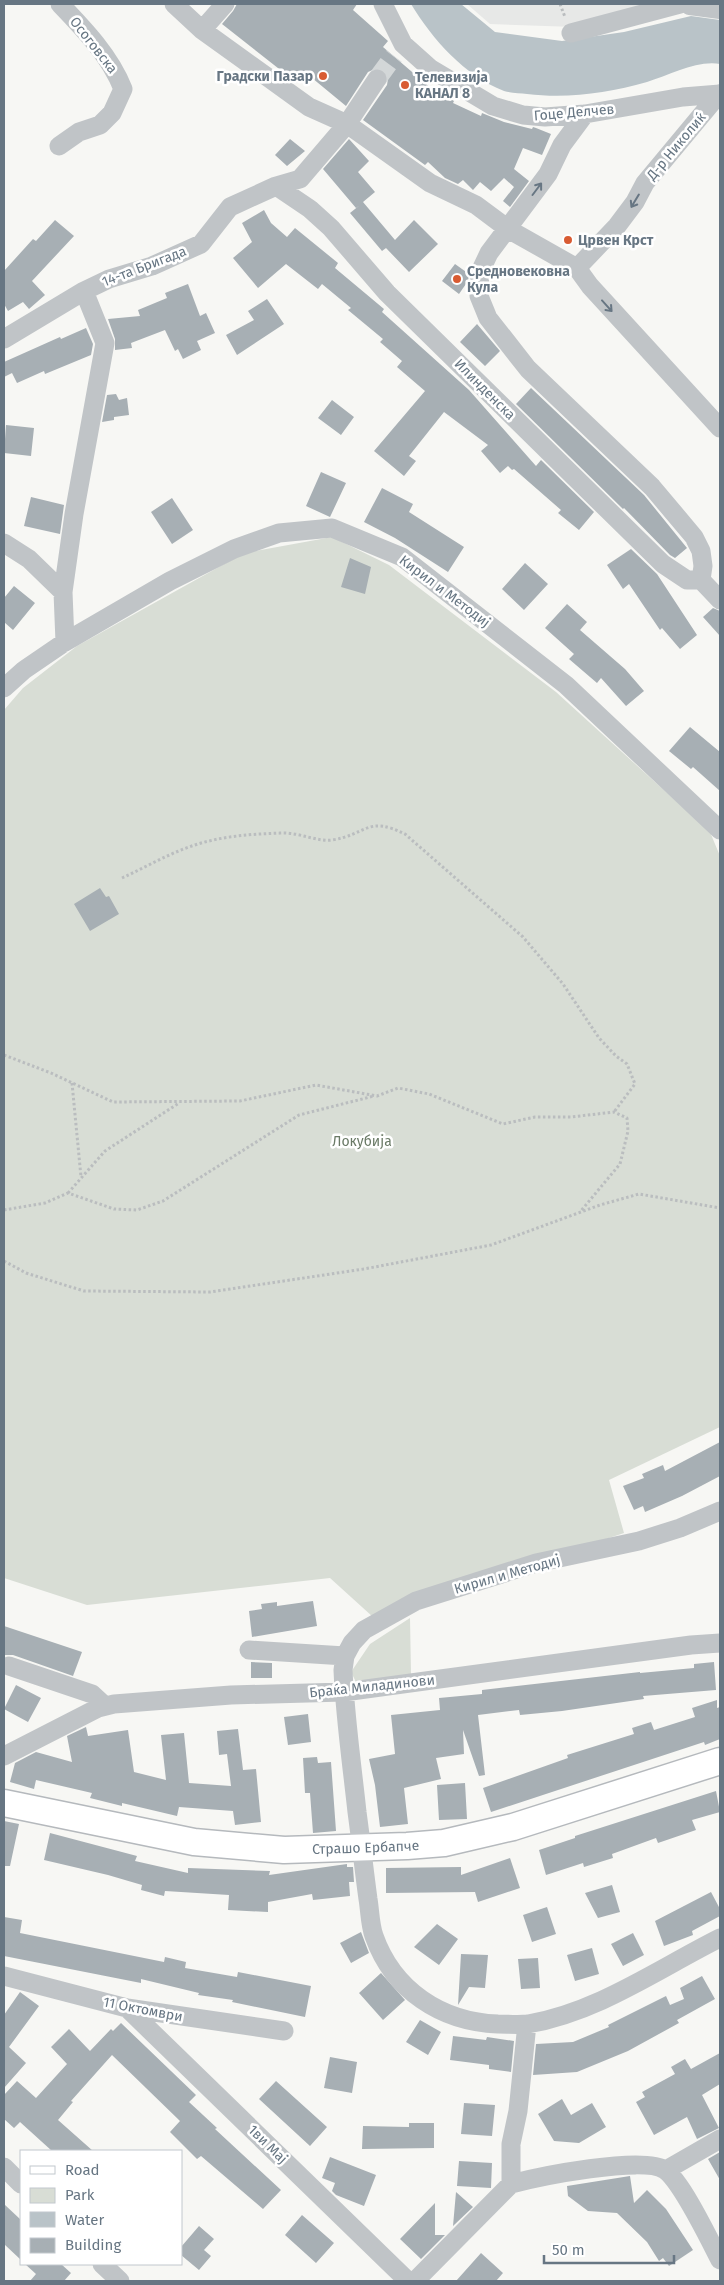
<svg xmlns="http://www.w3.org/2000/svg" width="724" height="2285" font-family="'Fira Sans',sans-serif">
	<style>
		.built { fill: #e7e8e7 }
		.green { fill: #d8ddd5 }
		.water { fill: #b9c3c8 }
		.building { fill: #a7afb4 }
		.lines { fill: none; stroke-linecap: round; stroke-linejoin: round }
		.minor-tunnel { stroke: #d3d7d8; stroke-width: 19; stroke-dasharray: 19 9; stroke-linecap: butt }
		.secondary-casing { stroke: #b5b9bd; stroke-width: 29 }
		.path { stroke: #babdbf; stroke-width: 3; stroke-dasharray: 2.5 2.5; stroke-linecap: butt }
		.minor { stroke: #c0c4c7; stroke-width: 19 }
		.tertiary { stroke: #c0c4c7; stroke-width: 22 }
		.secondary { stroke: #fff; stroke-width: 26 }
		.oneway { stroke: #677683 }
		.poi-dot { fill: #d85b32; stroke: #fff; stroke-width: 2 }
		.labels { text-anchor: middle; stroke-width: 5; stroke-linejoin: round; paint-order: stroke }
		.street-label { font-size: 14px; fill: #677683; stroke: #fff }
		.poi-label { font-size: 14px; font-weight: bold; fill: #677683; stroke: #fff; text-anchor: start }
		.park-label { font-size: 14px; fill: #6a7a66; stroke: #fff }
	</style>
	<rect width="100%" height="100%" fill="#f7f7f4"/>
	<path class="built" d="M467 4H657L575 27 490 24Z"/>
	<path class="green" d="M332 537 389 565 556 692 710 832 720 856V1427L609 1480 624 1533 373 1617 330 1578 87 1605 4 1578V710L23 688 77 646 244 553Z
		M410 1618 411 1675 356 1682 351 1672 370 1644Z"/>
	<path class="water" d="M411 4H461L495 32 562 41 624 32 691 16 720 20V64C697 60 670 75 647 82 608 93 568 99 527 94 520 93 511 93 504 91 464 75 433 40 411 4Z"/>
	<path class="building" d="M237 4H357L353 10 388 41 383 47 433 90 454 101 453 103 481 116 482 113 504 122 532 129 533 127 536 128 551 134 542 155 523 148 514 169 529 181 510 207 503 201 514 187 504 178 491 191 480 182 473 190 463 180 458 184 445 178 428 162 425 165 363 120 387 85 388 79 384 70 377 68 368 72 346 106 306 73 297 83 222 24 233 11Z
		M290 139 305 151 287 166 275 155Z
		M349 139 369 161 358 172 375 192 363 202 395 240 414 220 438 244 409 272 386 248 390 245 382 251 350 213 360 205 356 208 323 169Z
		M264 210 271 223 287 237 295 228 338 263 335 268 384 309 382 312 469 390 536 466 541 460 594 512 579 530 558 513 561 510 514 469 512 470 508 466 500 473 481 451 488 445 444 412 409 456 416 461 404 476 374 451 425 391 397 367 402 361 380 342 383 339 348 310 351 308 322 284 318 289 286 264 258 288 233 258 252 242 242 223Z
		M55 220 74 236 32 281 45 295 29 309 23 302 8 311 4 304V271L33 239 36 241Z
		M455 264 469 274 468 281 459 294 442 281Z
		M188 284 200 316 206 313 215 333 197 341 201 350 183 359 178 349 175 351 165 330 131 343 132 348 115 350V339L108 319 140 316 138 310 167 298 165 293Z
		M267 299 284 324 237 355 226 335 254 320 248 311Z
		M477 324 500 351 485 366 460 342Z
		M86 328 93 344 91 355 45 374 44 371 17 383 12 373 4 377V362L60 337 61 339Z
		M531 388 644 495 687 548 675 558 670 555 624 508 623 509 516 404Z
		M116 394 119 400 127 398 129 415 114 417V420L102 422 107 395Z
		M332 400 354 417 341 435 318 418Z
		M6 425 34 428 31 456 4 453Z
		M321 472 346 483 330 517 306 506Z
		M382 488 413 504 409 512 464 547 448 572 395 538 364 522Z
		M31 497 64 505 60 534 24 526Z
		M172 498 193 530 172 544 151 512Z
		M631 549 657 574 697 635 680 649 662 628 660 630 629 584 623 589 607 565Z
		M350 558 371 567 365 594 341 587Z
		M525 563 548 584 524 610 502 589Z
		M14 586 35 603 13 630 4 622V598Z
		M567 604 587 622 580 630 625 669 644 691 626 706 601 678 597 683 569 659 574 654 545 628Z
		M713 608 720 611V636L703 617Z
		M690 727 720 752V791L693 767 691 769 669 751Z
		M100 888 106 897 109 896 119 914 90 931 74 904Z
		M720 1442V1476L682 1496 645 1512 643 1506 634 1510 623 1486 644 1478 642 1474 663 1465 665 1471Z
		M313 1601 317 1626 252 1637 249 1611 262 1609 261 1604 277 1602V1606Z
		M4 1626 82 1652 73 1676 13 1655H4Z
		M251 1662 272 1663V1678H251Z
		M714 1662 716 1690 643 1696 644 1699 562 1711 520 1715 519 1710 478 1715 485 1775 479 1776 463 1730 464 1754 436 1758 441 1779 404 1788 408 1824 380 1827 375 1785 369 1759 395 1754 391 1715 440 1710 439 1698 482 1694V1690L640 1672V1673L694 1668V1664Z
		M16 1685 41 1698 28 1722 4 1709Z
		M717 1700V1708L720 1707V1739L705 1745 704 1742 491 1812 483 1788 568 1758 567 1755 634 1734 632 1728 651 1722 654 1730 695 1717 692 1708Z
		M308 1714 311 1742 288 1745 284 1717Z
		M86 1727 88 1736 128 1730 134 1772 166 1780 161 1735 184 1733 189 1783 231 1786 227 1754 219 1755 217 1731 238 1729 243 1770 256 1769 261 1822 235 1825 233 1811 179 1807 177 1816 122 1803V1806L90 1798 92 1793 36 1780 34 1789 10 1782 15 1763 36 1752 72 1762 67 1736Z
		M317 1757 318 1763 331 1762 336 1831 313 1833 310 1793H305L303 1758Z
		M465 1783 467 1819 439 1820 437 1785Z
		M716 1791 720 1812 692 1820 696 1830 658 1843 656 1838 612 1854 613 1858 584 1867 583 1863 546 1875 539 1850 575 1838V1836Z
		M4 1821 19 1824 10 1866H4Z
		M50 1833 137 1856 135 1861 188 1873V1868L270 1871 269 1875 347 1864V1867H353L354 1882H349L350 1896 313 1900 312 1894 268 1902V1912L228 1910 229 1895 165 1891 164 1896 141 1890 142 1885 108 1875 44 1860Z
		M510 1858 520 1888 478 1902 475 1892 386 1893V1868L461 1867V1875Z
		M612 1885 620 1912 598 1918 585 1893Z
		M711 1892 720 1909V1916L692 1931 693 1935 664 1946 655 1921Z
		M547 1907 556 1934 532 1942 523 1915Z
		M4 1917 22 1920 20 1933 164 1962 165 1957 186 1962 185 1968 237 1977 238 1972 311 1986 305 2017 232 2002 233 2000 198 1995 199 1993 141 1979V1983L4 1956Z
		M437 1924 458 1939 439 1965 414 1947Z
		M361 1932 369 1953 351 1963 340 1943Z
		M633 1933 644 1955 623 1966 611 1944Z
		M592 1948 599 1974 575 1981 567 1955Z
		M461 1954 488 1955 485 1988 469 1987 458 2005Z
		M538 1958 540 1988 521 1989 518 1959Z
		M381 1973 405 2000 383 2020 359 1993Z
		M702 1976 715 1999 677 2020 679 2023 628 2051 577 2072 533 2075 536 2044 573 2042 609 2027 608 2025 666 1996 670 2005 684 1999 680 1988Z
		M20 1992 39 2006 9 2047 26 2063 4 2088V2015Z
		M420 2020 441 2032 428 2055 406 2042Z
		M121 2023 196 2095 189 2102 217 2128 215 2129 281 2190 263 2209 201 2156 197 2159 170 2132 180 2121 112 2055 71 2101 73 2102 58 2120 93 2151H52L20 2122 14 2128 4 2119V2095L17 2081 36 2098 67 2064 51 2047 69 2029 90 2051 111 2029 113 2031Z
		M453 2036 486 2040 487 2037 514 2041 511 2072 489 2069V2065L450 2060Z
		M720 2053V2084L702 2095 719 2128 697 2139 687 2117 654 2135 636 2102 645 2097 642 2092 675 2074 671 2067 685 2059 691 2069Z
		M330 2057 357 2062 352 2093 324 2088Z
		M276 2081 327 2127 310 2146 259 2099Z
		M562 2099 571 2115 592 2103 606 2127 579 2143 554 2141 538 2114Z
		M464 2103 495 2105 492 2136 461 2134Z
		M409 2123H434V2148L362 2149 363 2126 409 2127Z
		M720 2152V2180L708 2159Z
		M330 2157 376 2175 364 2206 336 2195 332 2191 335 2183 322 2178Z
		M459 2161 492 2163 491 2188 457 2186Z
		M630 2176 634 2203 647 2190 666 2209 693 2250 669 2266 663 2258 659 2261 647 2242 617 2213 588 2211 568 2196 567 2186Z
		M456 2192 473 2207 453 2226Z
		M435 2203V2235H445L421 2259 400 2239Z
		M4 2204 21 2220V2260L4 2244Z
		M302 2215 334 2243 316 2263 285 2235Z
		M199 2226 214 2239 204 2250 211 2256 199 2270 181 2255V2247Z
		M481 2253 503 2273 496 2281H456Z
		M25 2264H61L71 2273 64 2281H30L36 2274Z"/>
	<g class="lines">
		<path class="minor-tunnel" d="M377 79 394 56"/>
		<defs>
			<g id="secondary">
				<path id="s1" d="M4 1803 194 1842 284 1850 407 1846 444 1843 513 1827 720 1761"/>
			</g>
		</defs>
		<use href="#secondary" class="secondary-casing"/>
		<path class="path" d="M560 4 565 17
			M122 878C144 868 166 855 189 847 219 836 251 834 283 833 301 833 318 842 332 840 366 835 367 815 405 834L523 937 563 984 599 1038 616 1056 627 1064 635 1084 614 1112
			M4 1055 51 1073 113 1102 240 1101 316 1085 377 1096 398 1088 429 1094 503 1124 535 1117H571L614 1112 627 1118 628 1131 620 1164 580 1212
			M72 1083 81 1177
			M68 1193 105 1151 179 1103
			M4 1210 45 1203 68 1193 114 1209 137 1210 163 1201 299 1115 374 1096
			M4 1261 26 1273 84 1291 210 1292 364 1269 491 1245 600 1205 639 1194 720 1208"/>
		<path class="minor" d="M174 4 202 30 309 107 347 124 430 183 476 205 508 229 577 268 590 286 720 428
			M383 4 403 44 431 69 493 106 523 115 545 117 585 114 683 97 720 94
			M202 30 225 4
			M571 33 680 4
			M585 114 562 145 548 174 489 253 480 272 479 296 488 318 528 369 652 487 694 537 701 551 703 566 701 580
			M59 146 79 132 100 125 112 113 123 89C110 56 84 29 60 4
			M276 186 310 209 331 228 387 293 663 564 687 580H701L720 600
			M577 268 617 226 635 202 645 183 719 94
			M4 339 84 291 109 279 152 266 201 244 230 207 276 186 300 179 347 124 377 79
			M4 543 29 559 63 592 65 642
			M63 592 74 514 105 343 84 291
			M4 688 24 670 65 642 170 581 234 549 279 533 332 528 402 557 566 685 720 830
			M720 1511 680 1528 639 1541 536 1563 416 1601 364 1630 352 1643 345 1656 343 1670C345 1717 352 1765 357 1812 361 1841 364 1870 368 1899 370 1911 370 1925 374 1936 393 1990 441 2022 498 2024 507 2024 518 2025 528 2024 598 2012 658 1969 720 1938
			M249 1650 345 1656
			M9 1666 92 1694 105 1706
			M4 1756 98 1708 114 1704 231 1695 344 1692 691 1645 720 1643
			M4 1976 127 2008 284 2031
			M127 2008 408 2281
			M4 2167 21 2184
			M666 2170 720 2139
			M511 2184C537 2177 644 2155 665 2170 682 2182 709 2239 720 2260
			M102 2264 120 2281
			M415 2281 511 2184V2144L518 2111 527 2024"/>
		<path class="tertiary" d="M690 4 720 8"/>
		<use href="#secondary" class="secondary"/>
	</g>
	<defs><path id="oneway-shaft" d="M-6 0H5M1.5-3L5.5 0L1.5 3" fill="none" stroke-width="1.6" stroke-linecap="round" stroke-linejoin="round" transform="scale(1.25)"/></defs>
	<g class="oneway">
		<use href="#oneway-shaft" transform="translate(537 189) rotate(-53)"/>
		<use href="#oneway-shaft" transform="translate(635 201) rotate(121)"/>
		<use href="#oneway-shaft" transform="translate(607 306) rotate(48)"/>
	</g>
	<g class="poi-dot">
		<circle cx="323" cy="76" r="5"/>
		<circle cx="405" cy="85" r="5"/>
		<circle cx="568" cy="240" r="5"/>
		<circle cx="457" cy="279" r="5"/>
	</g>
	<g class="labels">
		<g class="street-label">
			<text transform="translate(94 45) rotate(52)" y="5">Осоговска</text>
			<text transform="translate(574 112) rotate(-5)" y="5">Гоце Делчев</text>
			<text transform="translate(676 146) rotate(-50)" y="5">Д-р Николиќ</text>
			<text transform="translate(144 266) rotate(-21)" y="5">14-та Бригада</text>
			<text transform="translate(485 389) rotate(45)" y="5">Илинденска</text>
			<text transform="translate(445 591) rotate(37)" y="5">Кирил и Методиј</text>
			<text transform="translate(507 1574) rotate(-16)" y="5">Кирил и Методиј</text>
			<text transform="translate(372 1686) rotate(-6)" y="5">Браќа Миладинови</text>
			<text dy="5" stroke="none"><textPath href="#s1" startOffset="366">Страшо Ербапче</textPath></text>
			<text transform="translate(143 2009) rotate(11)" y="5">11 Октомври</text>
			<text transform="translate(268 2144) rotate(44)" y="5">1ви Мај</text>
		</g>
		<g class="poi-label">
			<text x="313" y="81" text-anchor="end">Градски Пазар</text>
			<text x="415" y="82">Телевизија<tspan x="415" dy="16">КАНАЛ 8</tspan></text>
			<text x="578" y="245">Црвен Крст</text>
			<text x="467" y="276">Средновековна<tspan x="467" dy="16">Кула</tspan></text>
		</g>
		<g class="park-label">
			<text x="362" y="1146">Локубија</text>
		</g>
	</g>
	<rect width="724" height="2285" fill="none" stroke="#677683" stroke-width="10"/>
	<rect x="20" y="2150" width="162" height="115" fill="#ffffff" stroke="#c2c8cd"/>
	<rect x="30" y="2166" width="25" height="8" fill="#ffffff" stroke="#c2c8cd"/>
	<text x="65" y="2175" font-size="15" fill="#677683">Road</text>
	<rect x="30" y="2188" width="25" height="15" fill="#d8ddd5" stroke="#c2c8cd"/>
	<text x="65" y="2200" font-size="15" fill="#677683">Park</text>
	<rect x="30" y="2212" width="25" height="15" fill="#b9c3c8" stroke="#c2c8cd"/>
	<text x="65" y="2225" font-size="15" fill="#677683">Water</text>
	<rect x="30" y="2238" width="25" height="15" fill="#a7afb4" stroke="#c2c8cd"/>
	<text x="65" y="2250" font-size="15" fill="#677683">Building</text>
	<path d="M544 2255v8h130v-8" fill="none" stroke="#677683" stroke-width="2.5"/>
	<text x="552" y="2255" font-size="15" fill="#677683" stroke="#ffffff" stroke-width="4" paint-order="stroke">50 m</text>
</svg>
